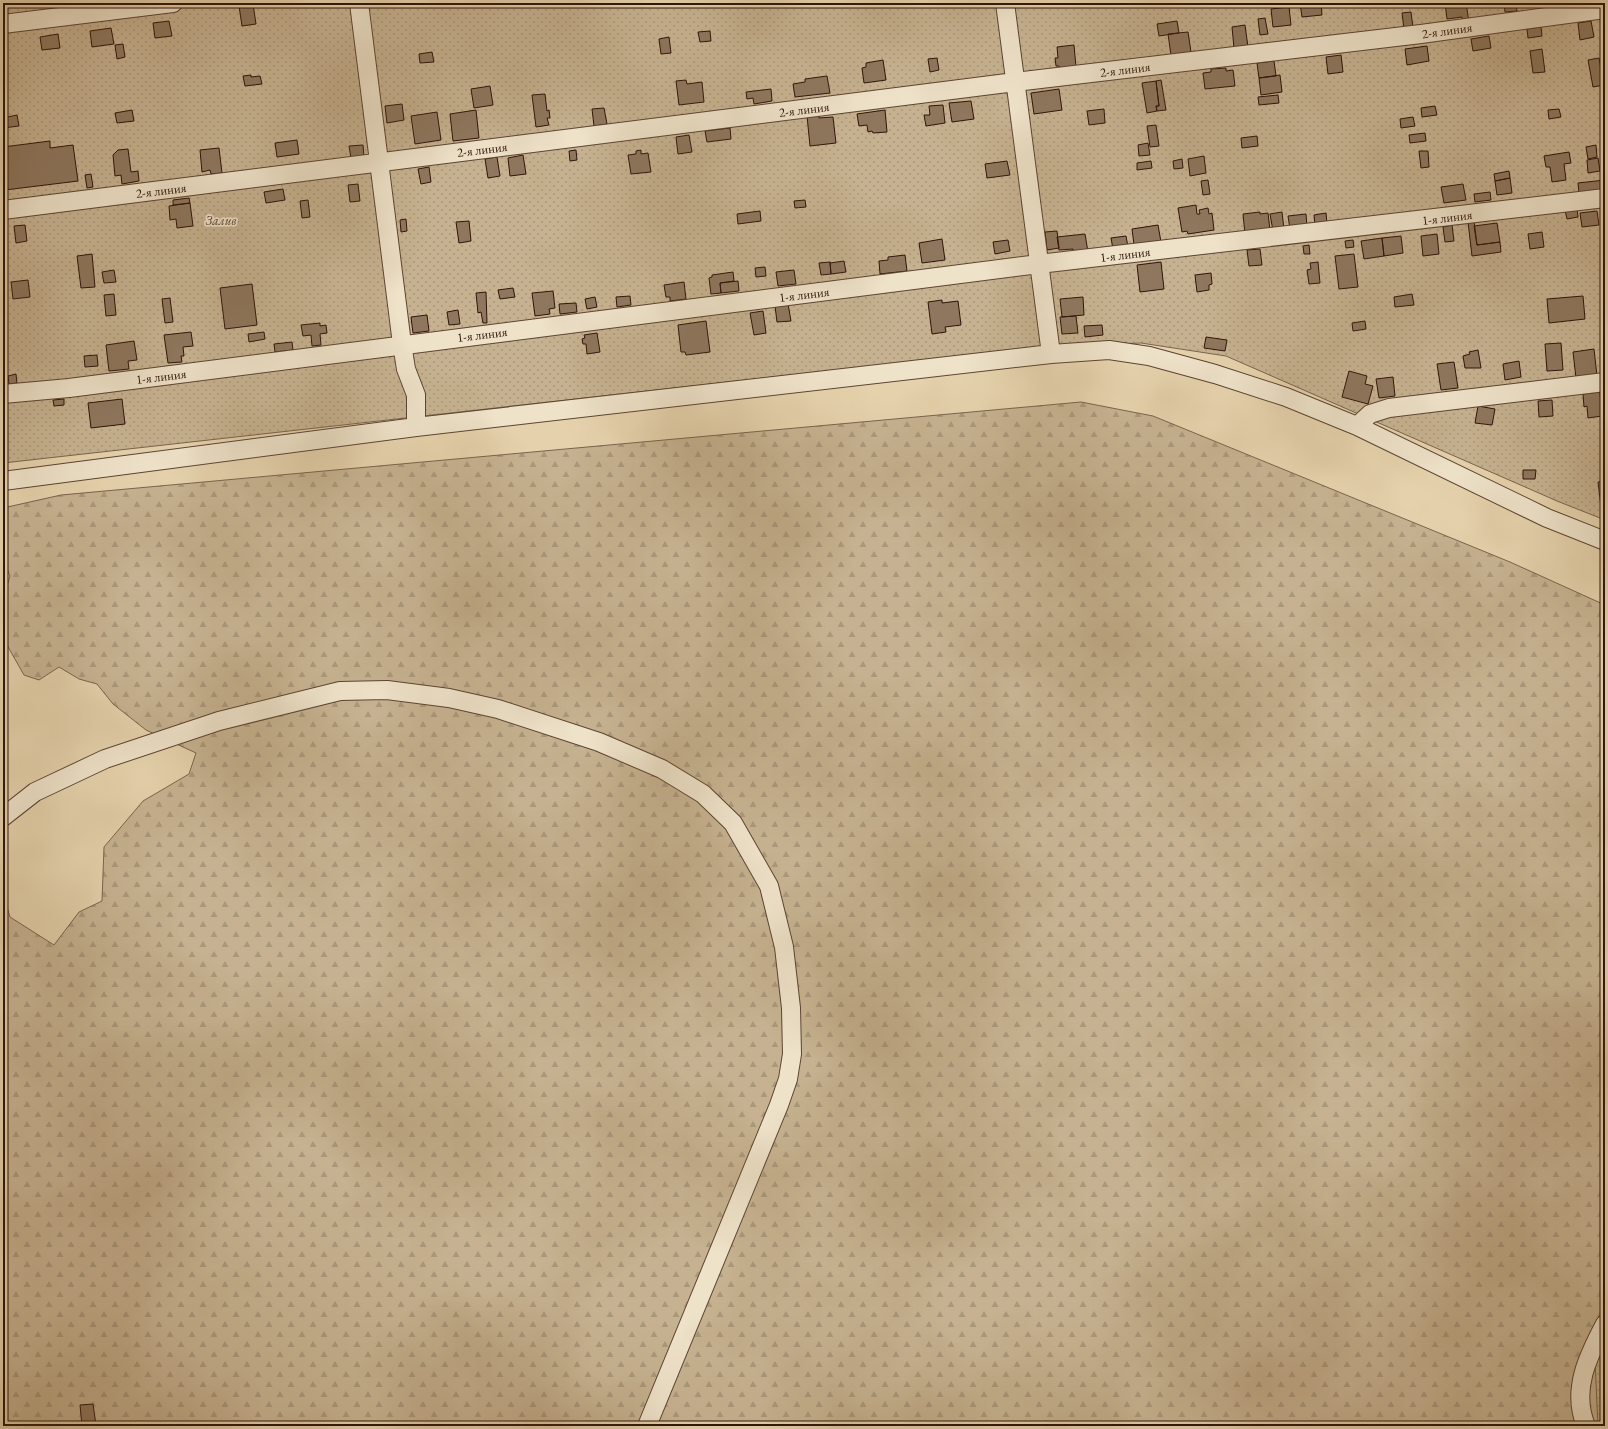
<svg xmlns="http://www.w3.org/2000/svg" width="1608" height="1429" font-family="'EB Garamond',serif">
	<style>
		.forest { fill: url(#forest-firs); stroke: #7b634d }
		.garden { fill: url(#garden-dots); stroke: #7b634d }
		.building { fill: #8e775e; stroke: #30140a }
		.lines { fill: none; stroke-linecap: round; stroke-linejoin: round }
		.minor-casing { stroke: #5d4432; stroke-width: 20 }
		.minor { stroke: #eee2c9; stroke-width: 18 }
		.labels { text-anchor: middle; stroke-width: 3.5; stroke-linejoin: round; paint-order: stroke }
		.street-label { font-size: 13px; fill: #30140a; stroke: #eee2c9 }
		.park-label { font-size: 13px; font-style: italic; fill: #5d4332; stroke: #eee2c9 }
	</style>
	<defs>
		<pattern id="forest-firs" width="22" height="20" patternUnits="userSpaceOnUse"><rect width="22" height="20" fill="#c6b290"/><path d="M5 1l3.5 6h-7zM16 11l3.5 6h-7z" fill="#aa987b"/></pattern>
		<pattern id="garden-dots" width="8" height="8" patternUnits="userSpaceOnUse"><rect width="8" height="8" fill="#c6b290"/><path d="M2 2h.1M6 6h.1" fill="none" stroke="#aa987b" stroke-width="1.8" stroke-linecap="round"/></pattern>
	</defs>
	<rect width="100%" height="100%" fill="#e5d2ac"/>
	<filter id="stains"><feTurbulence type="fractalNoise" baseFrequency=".005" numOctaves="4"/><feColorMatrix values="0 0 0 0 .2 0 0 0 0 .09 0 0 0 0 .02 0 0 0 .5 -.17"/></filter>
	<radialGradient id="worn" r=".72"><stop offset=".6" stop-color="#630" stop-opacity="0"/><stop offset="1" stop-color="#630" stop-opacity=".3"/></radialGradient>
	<path class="forest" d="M1081 402 1153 416 1510 562 1605 605V1361L1603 1426H3V894L10 917 54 945 79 912 102 901 104 847 143 801 189 774 196 753 146 730 113 704 97 684 79 679 59 667 39 680 24 675 3 638V599L10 576 3 559V508L61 495Z"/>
	<path class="garden" d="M3 3H1605V520L1557 501 1226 356 1141 343 1041 347 3 463Z
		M1605 1345V1426H1598L1595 1362Z"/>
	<path class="building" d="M37 3H57V4L38 6Z
		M1300 3H1321L1322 15 1302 17Z
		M1445 3H1466L1469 22H1462V17L1447 19Z
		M1504 3H1516L1517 11 1505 12Z
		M253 4 256 24 242 26 239 6Z
		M1289 7 1291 25 1273 27 1271 9Z
		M1411 12 1413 28 1404 29 1402 13Z
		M1265 18 1268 34 1260 35 1258 19Z
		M169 21 172 36 155 38 153 23Z
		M1177 21 1179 33 1159 36 1157 24Z
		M1591 21 1594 37 1580 40 1578 23Z
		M1245 25 1248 47 1234 48 1232 27Z
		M1541 27 1542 36 1528 38 1527 29Z
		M111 28 114 44 92 47 90 31Z
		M710 31 711 41 700 42 698 32Z
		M1188 32 1191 52 1171 55 1168 34Z
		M58 34 60 48 42 50 40 37Z
		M1489 36 1491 48 1473 51 1471 39Z
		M669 37 671 53 661 54 659 39Z
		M123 44 125 57 117 59 115 45Z
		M1074 45 1076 67 1060 69 1059 66H1056L1055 58H1058L1057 47Z
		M1427 46 1429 61 1407 65 1405 49Z
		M1542 49 1545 72 1533 73 1530 51Z
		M432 52 434 62 420 63 419 54Z
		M1341 55 1343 72 1328 74 1326 57Z
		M937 58 939 70 930 72 928 59Z
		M1599 58 1604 85 1593 87 1588 60Z
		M883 60 886 80 864 83 862 68 866 67V63Z
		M1274 61 1276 76 1259 78 1257 63Z
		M1226 68V71L1233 70 1235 86 1205 89 1203 73 1211 72V69Z
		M251 75V77L260 76 262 84 245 86 243 76Z
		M1280 75 1282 92 1261 95 1259 78Z
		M827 76 830 93 795 97 793 84 805 82V79Z
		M686 80 687 84 702 82 704 102 679 105 676 81Z
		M1161 80 1166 110 1157 111 1156 106H1159L1156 81Z
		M1156 81 1159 106H1156L1157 111 1147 113 1142 83Z
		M490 86 493 105 474 108 471 89Z
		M771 89 772 101 754 104 753 98 747 99 746 92Z
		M1059 89 1062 110 1034 114 1031 93Z
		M545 94 547 111 549 110 550 118H547L549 125 536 127 532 95Z
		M1278 95 1279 103 1259 105 1258 97Z
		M971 101 974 119 952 122 949 103Z
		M402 104 404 120 387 123 385 106Z
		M943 105 945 123 926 126 924 115H930L929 106Z
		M1435 106 1437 115 1422 117 1421 108Z
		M604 108 607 124 594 126 592 109Z
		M1104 109 1105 123 1089 125 1087 111Z
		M1559 109 1561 117 1549 119 1548 110Z
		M132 110 134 121 117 123 115 113Z
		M476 110 479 138 453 141 450 114Z
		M885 110 887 132 873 133 872 131 868 132 867 125 859 126 857 114Z
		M437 112 441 140 415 144 411 116Z
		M819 114V118L833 117 836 143 810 146 807 116Z
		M17 115 19 126 3 128V118Z
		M1413 117 1415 126 1401 128 1400 119Z
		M1156 125 1159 146 1150 147 1147 126Z
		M730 128 731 139 707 142 705 131Z
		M1425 133 1426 141 1410 143 1409 135Z
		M689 135 692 152 678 154 676 137Z
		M1257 136 1258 146 1242 148 1241 138Z
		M297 140 299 154 277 157 275 143Z
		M50 141V148L73 145 78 181 5 190 3 147Z
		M1148 143 1150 155 1139 156 1138 145Z
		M363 145 364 157 351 158 349 146Z
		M1596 145 1597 157 1588 159 1586 147Z
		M219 148 222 173 211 174 210 170 202 172 200 150Z
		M128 149 131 172 138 171 139 181 122 184 121 175 115 176 113 155 118 150Z
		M576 150 577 160 570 161 569 151Z
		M641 150V154L648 153 651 172 631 174 628 155 636 154V151Z
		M1419 151H1428L1429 167 1421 168Z
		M1569 152 1571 163 1564 164 1566 180 1552 182 1550 167H1546L1544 156Z
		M523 155 526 174 510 176 508 158Z
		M1204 156 1206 173 1190 176 1188 159Z
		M497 157 500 176 488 178 485 159Z
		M1598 158 1600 171 1588 173 1587 160Z
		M1182 159 1183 168 1174 169 1173 161Z
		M1007 161 1010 175 987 178 985 164Z
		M1151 161 1152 168 1137 170V163Z
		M429 167 431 182 421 184 418 169Z
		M1509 171 1510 178 1495 181 1494 174Z
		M91 174 93 187 87 188 85 175Z
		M1510 178 1512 193 1497 195 1495 181Z
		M1208 180 1210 194 1203 195 1201 181Z
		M1605 180V190L1579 193 1578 183Z
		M358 184 360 201 350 202 348 185Z
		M1463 184 1466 200 1444 203 1441 187Z
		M283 189 285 200 266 203 264 192Z
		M1490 192 1491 200 1475 202 1474 194Z
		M189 198 190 203 173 205V200Z
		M308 200 310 217 302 218 300 201Z
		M805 200 806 207 795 208 794 201Z
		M190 203 193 226 177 228 176 219 170 220 169 206Z
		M1196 205 1197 214H1200L1199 210 1208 208 1209 214 1212 213 1214 230 1188 234 1187 231 1182 232 1178 208Z
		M1577 208 1578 217 1567 219 1565 210Z
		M760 211 761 221 738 224 737 214Z
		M1597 211 1599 225 1582 227 1580 213Z
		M1260 212V214L1268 213 1270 230 1245 234 1243 214Z
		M1282 212 1284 229 1273 231 1270 214Z
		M1326 213 1327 224 1315 225 1314 215Z
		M1306 214 1307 227 1290 229 1288 216Z
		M406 219 407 231 401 232 400 220Z
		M469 221 471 241 459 243 456 222Z
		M1474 221 1477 245 1500 242 1501 252 1472 256 1468 222Z
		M1497 223 1500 242 1477 245 1474 226Z
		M25 225 27 241 16 243 14 226Z
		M1158 225 1161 242 1134 245 1132 229Z
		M1452 225 1454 241 1445 242 1443 227Z
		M1057 231 1059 248 1047 250 1045 232Z
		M1542 232 1544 247 1530 249 1528 234Z
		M1085 234 1088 252 1074 254 1073 249 1059 250 1057 237Z
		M1437 234 1439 254 1423 256 1421 236Z
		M1126 236 1128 247 1113 249 1111 238Z
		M1401 236 1403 253 1384 256 1382 238Z
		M1382 238 1384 256 1364 259 1361 241Z
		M942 239 945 260 922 263 919 243Z
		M1008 240 1010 251 995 254 993 242Z
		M1353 240 1354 247 1346 248 1345 241Z
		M1309 245 1310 254H1304L1303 246Z
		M1260 249 1262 265 1249 266 1247 250Z
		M92 254 95 287 81 288 77 256Z
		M1354 254 1358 287 1339 289 1335 256Z
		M905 255 907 271 880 274 879 261 888 260V257Z
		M844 261 846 272 831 274 830 263Z
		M830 262 831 274 821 275 819 263Z
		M1161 262 1164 289 1140 292 1137 265Z
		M1318 262 1320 283 1309 284 1307 270 1311 269 1310 263Z
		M765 267 766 276 756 277 755 268Z
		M114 270 116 282 104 283 102 272Z
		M794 270 796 284 778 286 776 272Z
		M733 272 734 281 720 283 721 293 711 294 709 278 712 277V275Z
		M1211 273 1212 284 1209 285V290L1197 292 1195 275Z
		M28 280 30 297 13 299 11 282Z
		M738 281 739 291 721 293 720 283Z
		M684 282 686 299 670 301V297H666L664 285Z
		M252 284 257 325 225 329 220 288Z
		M513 288 515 297 500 299 498 290Z
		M553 291 555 308 549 309 550 314 535 316 532 293Z
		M486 292 487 323H483L481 312 478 313 476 293Z
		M114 294 116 315 106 316 104 295Z
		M1412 294 1414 305 1395 307 1394 297Z
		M630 296 631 305 617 307 616 297Z
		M1583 296 1585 319 1549 323 1547 299Z
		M595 297 597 307 587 309 585 299Z
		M1083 297 1084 315 1062 317 1060 299Z
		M170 298 173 322 165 323 162 299Z
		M942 300V303L958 301 961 325 945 327 946 332 932 334 928 302Z
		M576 303 577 312 560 314 559 304Z
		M788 304 791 321 777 322 775 306Z
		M458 310 460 324 449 325 447 312Z
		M763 311 766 333 754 335 750 313Z
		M427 315 429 331 413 333 411 317Z
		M1076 316 1078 333 1062 334 1060 317Z
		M706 321 710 352 686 355 685 352H681L678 325Z
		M1365 321 1366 329 1353 331 1352 323Z
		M320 323V326L326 325 327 333 320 334 321 345 312 346 311 335 303 336 301 325Z
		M1102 325 1103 335 1085 337 1084 326Z
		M191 332 193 346 183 347 184 356H181L182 362 168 363 164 335Z
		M264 332 265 339 249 342 248 334Z
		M597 333 600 352 587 354 586 344H583L582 339 585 338 584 335Z
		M1206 337 1227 340 1225 351 1204 348Z
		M134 341 137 360 128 361 129 369 109 371 106 345Z
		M292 342 293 350 275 352 274 344Z
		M1561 343 1563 370 1547 371 1545 344Z
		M1594 349 1597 376 1576 378 1573 352Z
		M1478 350 1481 368H1465L1463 356 1470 354 1469 352Z
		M97 355 98 366 85 367 84 356Z
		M1605 358V371L1603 372 1601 359Z
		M1519 361 1521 377 1505 380 1503 364Z
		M1454 362 1458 388 1441 390 1437 364Z
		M1349 371 1367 376 1365 384 1373 386 1368 404 1342 397Z
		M16 374 17 383 9 384 8 376Z
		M1393 377 1395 396 1379 398 1376 379Z
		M1600 392 1602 416 1588 418 1587 406 1584 407 1583 394Z
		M64 399V405L54 406 53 400Z
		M122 399 125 424 91 428 88 403Z
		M1552 400 1553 416 1539 417 1538 401Z
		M1478 406 1495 409 1492 425 1475 423Z
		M1523 470H1536L1535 479H1523Z
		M1605 481V507H1601L1598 482Z
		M93 1404 96 1425 82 1426 80 1405Z"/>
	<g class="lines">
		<defs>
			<path id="minor" d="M359 3 402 344 406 369 416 395V427
				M1005 3 1051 354
				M3 24 173 3
				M3 210 1015 82 1421 34 1605 9
				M3 394 69 388 1039 264 1605 198
				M1357 426 1370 414 1389 408 1605 382
				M3 481 416 427 1051 354 1109 350 1149 356 1215 374 1286 397 1357 426 1547 518 1605 541
				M3 817 35 792 105 759 219 721 340 691 387 690 449 698 498 709 599 742 662 769 703 794 733 823 769 886 784 947 791 1008 792 1054 788 1079 779 1105 647 1426
				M1586 1426C1571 1390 1588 1356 1605 1324"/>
		</defs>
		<use href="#minor" class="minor-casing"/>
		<use href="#minor" class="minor"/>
	</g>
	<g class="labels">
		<g class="street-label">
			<text transform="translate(1447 30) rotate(-8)" y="5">2-я линия</text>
			<text transform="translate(1125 69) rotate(-7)" y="5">2-я линия</text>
			<text transform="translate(804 109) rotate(-7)" y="5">2-я линия</text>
			<text transform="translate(482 149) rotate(-7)" y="5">2-я линия</text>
			<text transform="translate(161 190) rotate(-7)" y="5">2-я линия</text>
			<text transform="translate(1447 217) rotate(-7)" y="5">1-я линия</text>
			<text transform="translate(1125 254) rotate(-7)" y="5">1-я линия</text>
			<text transform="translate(804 294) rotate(-7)" y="5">1-я линия</text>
			<text transform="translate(482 334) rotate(-7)" y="5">1-я линия</text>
			<text transform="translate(161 376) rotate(-7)" y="5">1-я линия</text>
		</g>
		<g class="park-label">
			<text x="221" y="225">Залив</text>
		</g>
	</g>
	<rect width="1608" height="1429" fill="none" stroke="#e5d2ac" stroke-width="16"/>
	<rect x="4" y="4" width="1600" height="1421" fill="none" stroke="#30140a" stroke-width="2"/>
	<rect x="8" y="8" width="1592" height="1413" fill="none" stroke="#30140a"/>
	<rect width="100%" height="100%" filter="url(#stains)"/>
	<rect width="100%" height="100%" fill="url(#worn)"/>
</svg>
